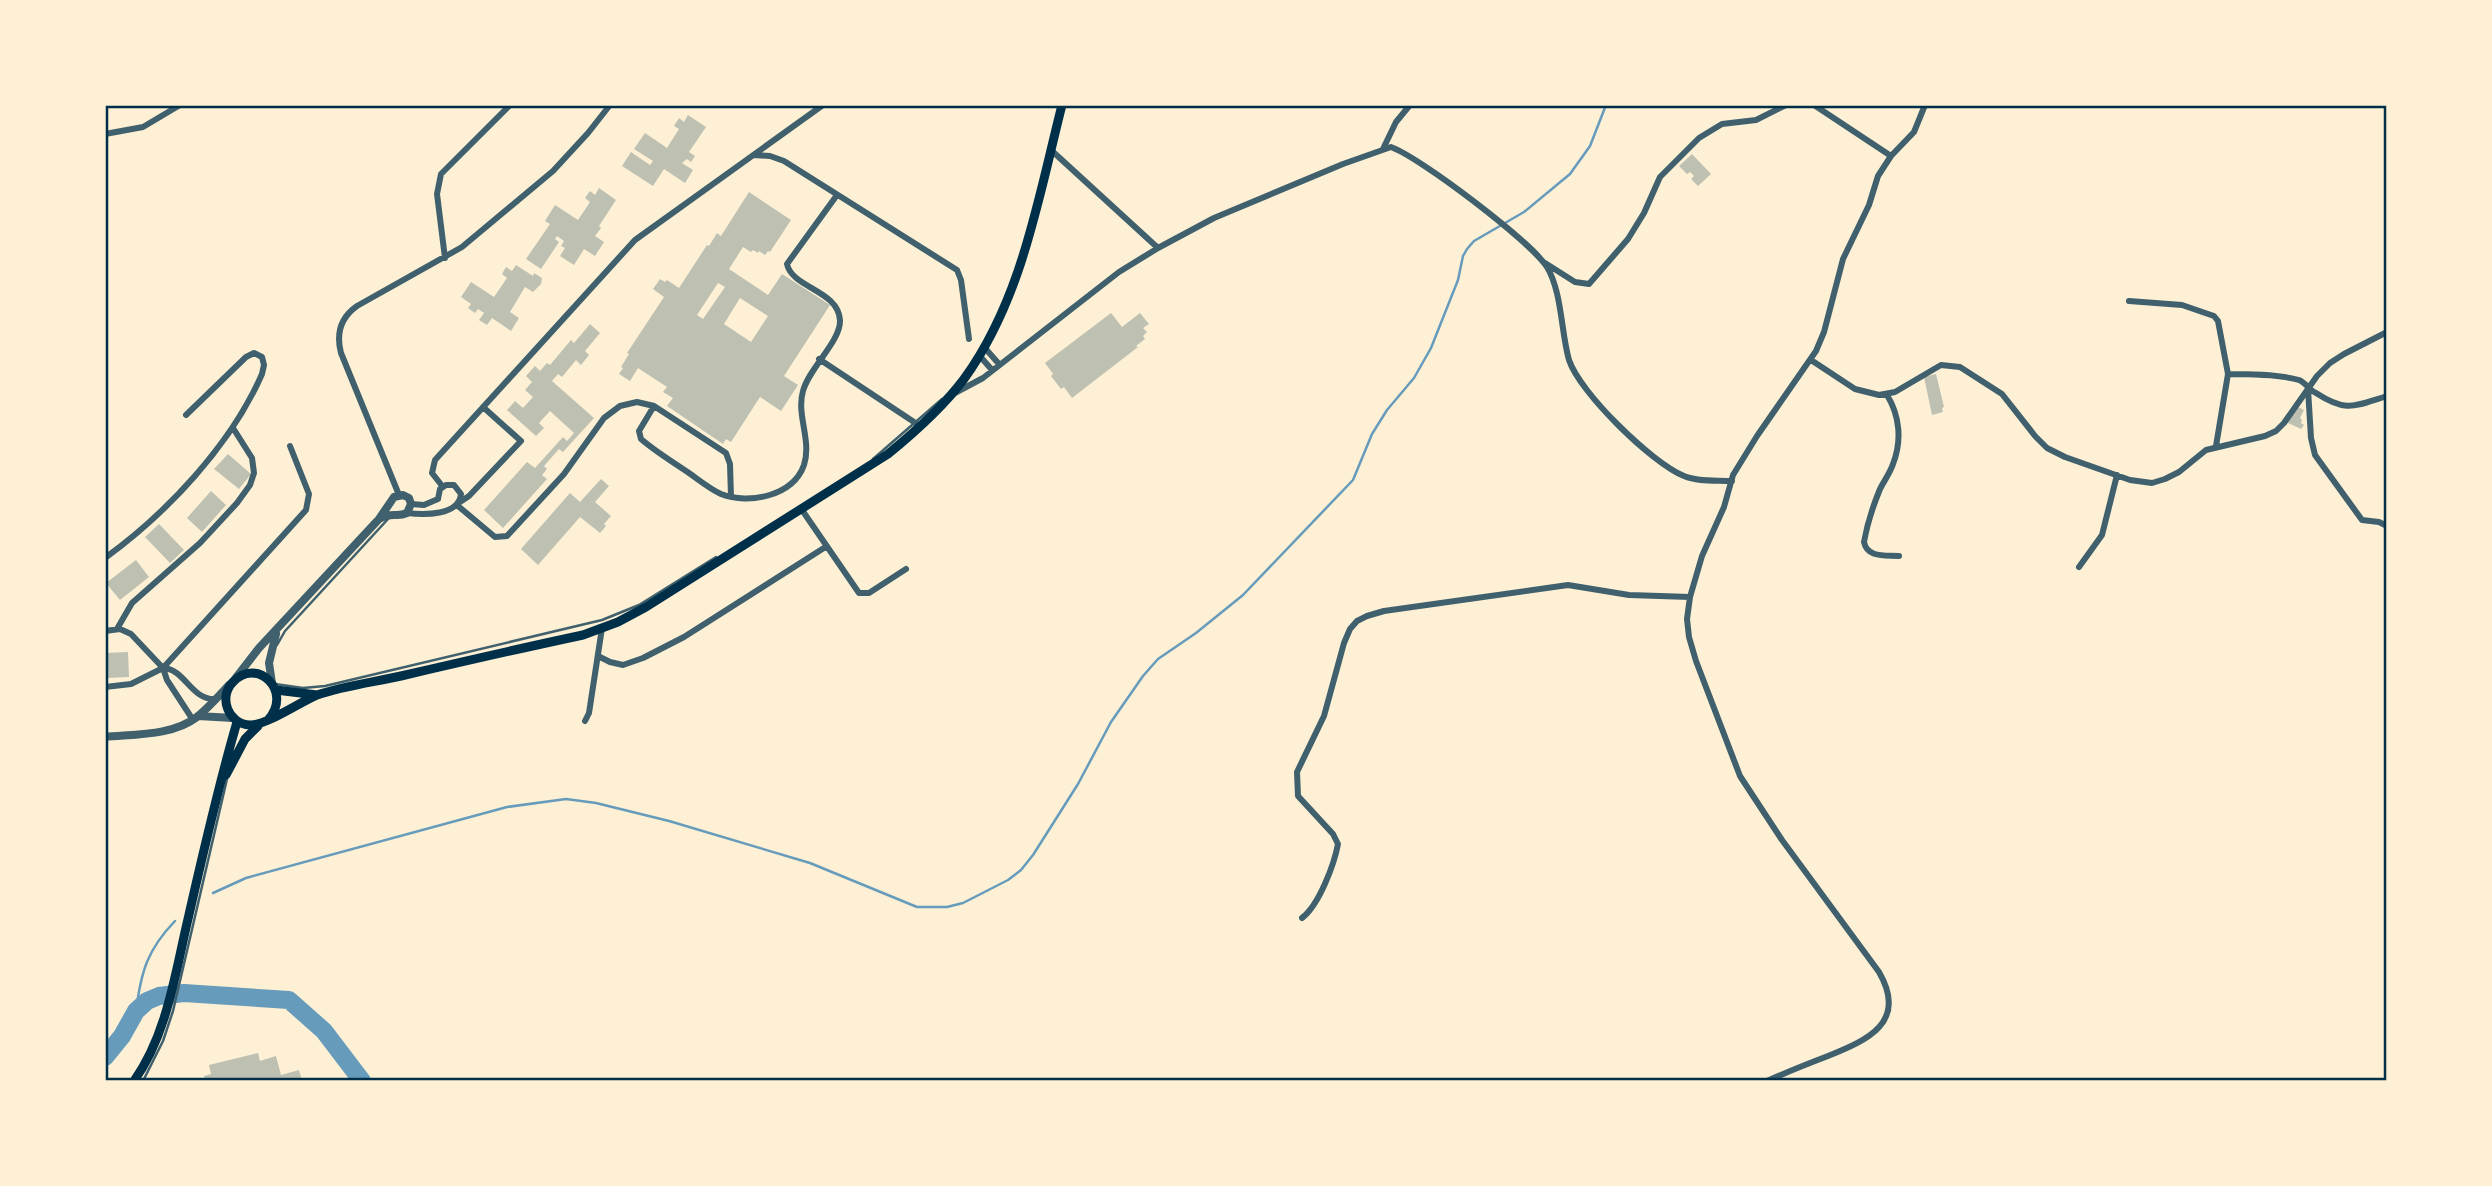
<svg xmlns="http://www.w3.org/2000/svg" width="2492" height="1186" font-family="Bitter,serif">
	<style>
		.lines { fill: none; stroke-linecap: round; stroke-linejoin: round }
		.stream { stroke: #669bbc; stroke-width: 2.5 }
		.river { stroke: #669bbc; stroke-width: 18 }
		.building { fill: #bec0b2; fill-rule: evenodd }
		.service { stroke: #3f606c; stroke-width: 2.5 }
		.minor { stroke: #3f606c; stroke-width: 6 }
		.tertiary { stroke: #3f606c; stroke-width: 8 }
		.secondary { stroke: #003049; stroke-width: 9 }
		.neatline { fill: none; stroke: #003049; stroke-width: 2.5 }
	</style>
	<rect width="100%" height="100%" fill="#fdf0d5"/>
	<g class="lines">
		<path class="stream" d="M213 893 246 878 507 807 566 799 596 803 669 821 810 863 917 907H947L963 903 1008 880 1021 870 1033 855 1078 784 1111 722 1143 676 1158 659 1196 633 1243 595 1353 480 1372 434 1387 410 1414 378 1431 348 1458 280 1463 256 1467 249 1474 241 1524 212 1570 174 1590 146 1606 105
			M136 1011C141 972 147 950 175 921"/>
		<path class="river" d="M105 1057 122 1036 136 1011 147 1001 159 996 184 993 289 1000 324 1031 362 1081"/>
	</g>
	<path class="building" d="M688 115 706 127 689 152 695 156 691 162 687 159 682 163 693 170 685 183 664 169 653 186 622 166 631 152 650 165 653 161 634 149 645 133 667 148 679 129 674 126 679 118 684 122Z
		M1692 154 1711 174 1698 186 1691 179 1694 176 1690 172 1687 174 1679 166Z
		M599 188 616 200 599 226 601 228 595 236 604 242 595 256 584 249 574 265 560 256 565 248 561 246 564 241 557 236 555 239 559 242 541 269 526 259 550 224 545 221 555 205 578 220 590 202 585 198 590 191 595 195Z
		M749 192 791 220 770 252 768 251 765 255 759 251 758 253 753 250 751 252 743 247 729 269 768 295 782 274 830 305 784 376 798 385 781 411 760 397 731 442 726 439 723 444 667 406 673 398 663 392 667 387 638 368 630 381 619 374 623 368 621 367 629 354 627 353 664 297 653 289 660 279 665 282 667 280 679 288 707 245 709 246 717 233 721 236ZM718 283 725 287 703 319 697 315ZM740 298 768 316 751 342 724 324Z
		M516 265 533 276 534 273 542 278 541 284 533 292 525 287 510 312 519 318 511 331 492 318 487 325 479 320 484 313 478 309 475 313 468 308 471 304 461 297 471 282 494 297 507 278 502 274 506 267 512 271Z
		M1111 313 1122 327 1140 313 1149 324 1143 328 1147 332 1143 336 1145 339 1136 346 1138 347 1072 398 1064 387 1061 389 1051 376 1053 374 1045 363Z
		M590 324 600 333 585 351 589 355 581 365 576 360 562 377 558 374 552 381 594 418 563 452 559 449 544 466 547 469 542 475 547 479 503 528 484 510 527 462 535 468 563 437 567 441 574 433 550 411 539 423 544 428 536 436 507 410 515 401 523 408 533 397 525 390 532 382 526 376 535 366 540 371 547 363 550 365 571 340 574 343Z
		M1936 374 1944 407 1942 408 1943 412 1932 415 1924 377Z
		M2296 406 2304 410 2300 418 2302 420 2301 423 2304 425 2301 429 2288 423Z
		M228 454 251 474 239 489 214 469Z
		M601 479 609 486 595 502 611 516 604 524 606 526 600 533 580 517 538 565 521 549 570 493 580 502Z
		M211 491 226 505 202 532 187 518Z
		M159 524 184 550 170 563 145 537Z
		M136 560 149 577 120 600 106 583Z
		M128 652 129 677 105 678V653Z
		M258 1053 260 1061 276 1056 281 1075 299 1070 302 1081H205L204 1076 211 1074 209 1065Z"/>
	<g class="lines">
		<path class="service" d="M873 459 942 399
			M277 645 285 631 388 519
			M275 684 303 688 325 686 602 620 639 605 716 557
			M143 1081 163 1041 173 1011 227 779"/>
		<path class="minor" d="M1814 105 1891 156
			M105 134 143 127 180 105
			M1383 149 1396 122 1410 105
			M1051 150 1158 248
			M754 155 770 156 784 161 957 270 961 280 969 339
			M445 258 437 194 441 174 510 105
			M1545 263 1575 282 1589 284 1628 239 1644 213 1660 177 1699 138 1722 124 1756 120 1786 105
			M2129 301 2182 305 2214 316 2218 321 2228 374 2216 446
			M984 347 999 364
			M979 355 992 370
			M819 359 920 426
			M1811 360 1855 389 1879 395 1895 392 1941 365 1960 367 2002 394 2035 436 2047 448 2065 457 2130 480 2152 483 2165 479 2179 472 2206 450 2265 436 2276 431 2284 423 2317 376 2330 363 2344 354 2387 332
			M2228 374C2245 374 2283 375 2299 380 2306 383 2309 390 2316 393 2347 413 2354 406 2387 396
			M2308 389 2311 438 2315 455 2362 520 2379 522 2387 526
			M953 394 983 378 1119 272 1158 248 1214 218 1343 164 1391 147C1421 158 1530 241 1547 267 1562 292 1561 332 1569 360 1580 393 1652 463 1684 476 1698 482 1716 480 1732 481
			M1887 395C1900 416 1902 441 1893 464 1890 473 1884 481 1880 489 1873 506 1867 525 1864 542 1867 558 1885 555 1899 556
			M654 406 639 431 641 439C656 452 673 462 689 473 699 480 710 489 721 494 749 505 793 496 804 465 812 440 796 415 803 391 809 368 841 341 840 320 838 290 792 288 787 264L837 195
			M443 487 432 473 435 460 635 240 823 105
			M399 495 341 353C336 334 340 318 357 306L462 247 553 171 588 133 610 105
			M460 502 469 496 521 441 483 407
			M411 504 424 505 438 499
			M458 506 495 537 507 536 564 474 604 418 620 406 637 402 654 406 726 453 730 464 731 497
			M802 510 859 593H869L906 569
			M407 513C424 515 459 516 461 494L454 485H446L440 489 438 499
			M105 558C167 513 231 445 262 374L264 365 262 357 254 353 246 357 186 415
			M2079 567 2102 535 2117 475
			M117 629 132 603 200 543 237 503 250 485 254 473 252 458 233 428
			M105 631 120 629 131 634 163 668 167 680 193 720
			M598 656 610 662 623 665 643 658 684 637 827 546
			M163 668C185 669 191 700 215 699
			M105 687 131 684 163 668 306 510 309 494 290 446
			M585 721 589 713 602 628
			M1302 918C1319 905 1334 865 1338 844L1333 834 1298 796 1297 772 1324 716 1344 643 1350 629 1357 621 1367 616 1384 611 1568 585 1629 595 1690 597
			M1767 1081C1787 1072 1807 1064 1828 1056 1868 1040 1908 1022 1879 972L1782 840 1740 776 1696 661 1689 637 1687 619 1690 597 1702 556 1724 507 1733 475 1757 436 1816 351 1824 332 1843 259 1869 205 1878 176 1891 156 1914 132 1925 105"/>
		<path class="tertiary" d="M235 679 259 648 379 519 394 497 403 495 409 498 411 504 407 513C396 518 393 511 379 519
			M272 683 269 663 276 634
			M198 716 233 718
			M105 737C135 734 172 736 197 717 208 708 219 696 229 685"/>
		<path class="secondary" d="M276 690 317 695
			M268 720C294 691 256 656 233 682 218 697 228 724 250 725 265 726 300 702 317 695 343 686 374 682 401 676 461 662 522 648 583 635L618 622 646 607 888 454C915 432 943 407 964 379 1022 299 1038 199 1062 105
			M226 775 245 739 258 726
			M134 1081C167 1035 175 974 188 919 203 853 218 787 237 722"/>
	</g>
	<rect width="2492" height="1186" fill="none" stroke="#fdf0d5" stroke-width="214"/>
	<rect x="107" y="107" width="2278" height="972" class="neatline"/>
</svg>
